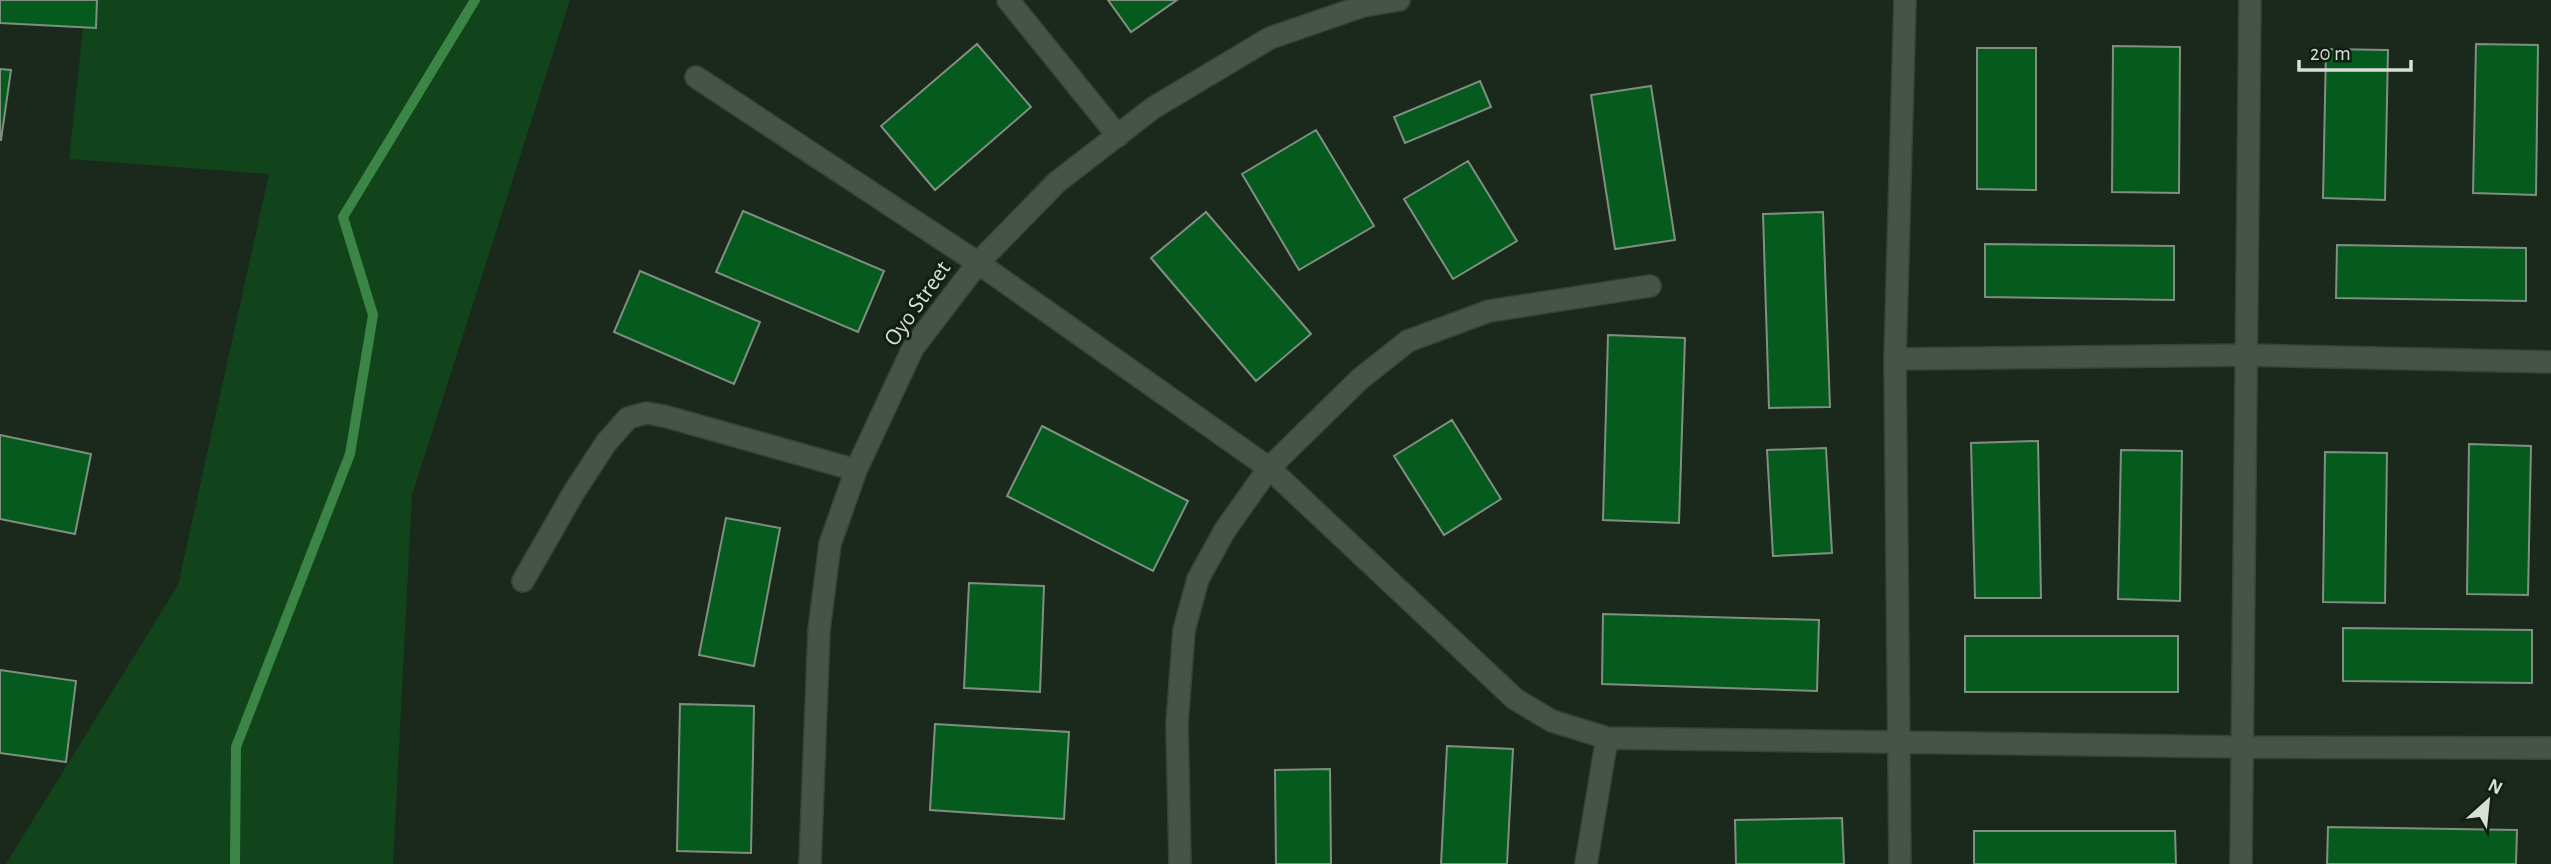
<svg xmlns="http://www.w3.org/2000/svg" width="2551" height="864" font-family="'Alegreya Sans',sans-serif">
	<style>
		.green { fill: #11441a }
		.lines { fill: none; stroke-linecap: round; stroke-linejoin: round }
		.stream { stroke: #3b8546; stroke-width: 10 }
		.building { fill: #055b1e; stroke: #808f81; stroke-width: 2 }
		.minor-casing { stroke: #374238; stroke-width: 24 }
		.minor { stroke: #465447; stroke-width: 21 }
		.labels { text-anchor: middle; stroke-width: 6; stroke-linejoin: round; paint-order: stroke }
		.street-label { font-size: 24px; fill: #d7dfd7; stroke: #121e13 }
	</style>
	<rect width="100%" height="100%" fill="#1b281c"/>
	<path class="green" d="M86 0H570L412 495 393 864H6L178 585 269 174 69 159Z"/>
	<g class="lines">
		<path class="stream" d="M235 864 236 747 350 454 373 315 343 217 475 0"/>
	</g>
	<path class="building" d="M0 0H97L96 28 0 23Z
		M1108 0H1177L1131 32Z
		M977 44 1031 107 935 190 881 126Z
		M2476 44 2538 45 2536 195 2473 193Z
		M2113 46 2180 47 2179 193 2112 192Z
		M1977 48H2036V190L1977 189Z
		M2326 49 2388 50 2385 200 2323 198Z
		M0 69 11 70 1 140H0Z
		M1480 81 1491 107 1405 143 1394 117Z
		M1651 86 1675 240 1615 249 1591 95Z
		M1316 130 1374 226 1299 270 1242 174Z
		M1468 161 1517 241 1453 279 1404 199Z
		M743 211 884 271 858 332 716 272Z
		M1206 212 1311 334 1256 381 1151 258Z
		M1823 212 1830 407 1769 408 1763 214Z
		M1985 244 2174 246V300L1985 297Z
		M2337 245 2526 248V301L2336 298Z
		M640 271 760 322 734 384 614 332Z
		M1608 335 1685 338 1679 523 1603 520Z
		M1452 420 1501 499 1444 535 1394 456Z
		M1042 426 1188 501 1153 571 1007 496Z
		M0 435 91 454 75 534 0 519Z
		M2038 441 2041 598H1975L1971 443Z
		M2469 444 2531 446 2528 595 2467 594Z
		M1826 448 1832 553 1773 556 1767 450Z
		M2121 450 2182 451 2180 601 2118 599Z
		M2325 452 2387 453 2385 603 2323 602Z
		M726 518 780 528 754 666 699 655Z
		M969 583 1044 586 1040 692 964 688Z
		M1603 614 1819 620 1817 691 1602 684Z
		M2343 628 2532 630V683L2343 681Z
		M1965 636H2178V692H1965Z
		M0 670 76 681 66 762 0 753Z
		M680 704 754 706 751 853 677 851Z
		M935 724 1069 732 1064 819 930 810Z
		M1447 746 1513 749 1507 864H1441Z
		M1330 769 1331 864H1276L1275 770Z
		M1842 818 1844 864H1736L1735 820Z
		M2328 827 2517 830 2516 864H2327Z
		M1974 831H2175L2176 864H1974Z"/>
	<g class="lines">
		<defs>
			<path id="minor" d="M1008 0 1118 136
				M696 77 978 263 1269 468 1515 699 1552 721 1607 738 2242 747 2551 748
				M1895 359 2247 355 2551 362
				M523 581 574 492 606 443 628 418 646 413 664 416 856 470
				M1180 862 1177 724 1184 630 1198 579 1225 530 1269 468 1360 379 1408 341 1489 311 1650 286
				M810 864 819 630 830 544 856 470 913 348 978 263 1057 182 1153 108 1270 38 1363 6 1399 0
				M1586 864 1607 738
				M1900 864 1895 359 1905 0
				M2241 864 2250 0"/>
		</defs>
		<use href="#minor" class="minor-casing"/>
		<use href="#minor" class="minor"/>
	</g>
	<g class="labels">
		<g class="street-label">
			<text transform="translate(917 303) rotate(-55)" y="8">Oyo Street</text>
		</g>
	</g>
	<g transform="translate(2488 801) rotate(27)" stroke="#121e13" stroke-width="5" paint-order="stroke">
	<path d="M0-5L12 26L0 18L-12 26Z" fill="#d7dfd7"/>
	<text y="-10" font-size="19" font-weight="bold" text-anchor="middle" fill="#d7dfd7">N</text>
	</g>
	<path d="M2299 60v10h112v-10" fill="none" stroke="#d7dfd7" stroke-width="3.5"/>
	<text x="2310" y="60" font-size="21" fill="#d7dfd7" stroke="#121e13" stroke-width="5" paint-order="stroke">20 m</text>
</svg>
